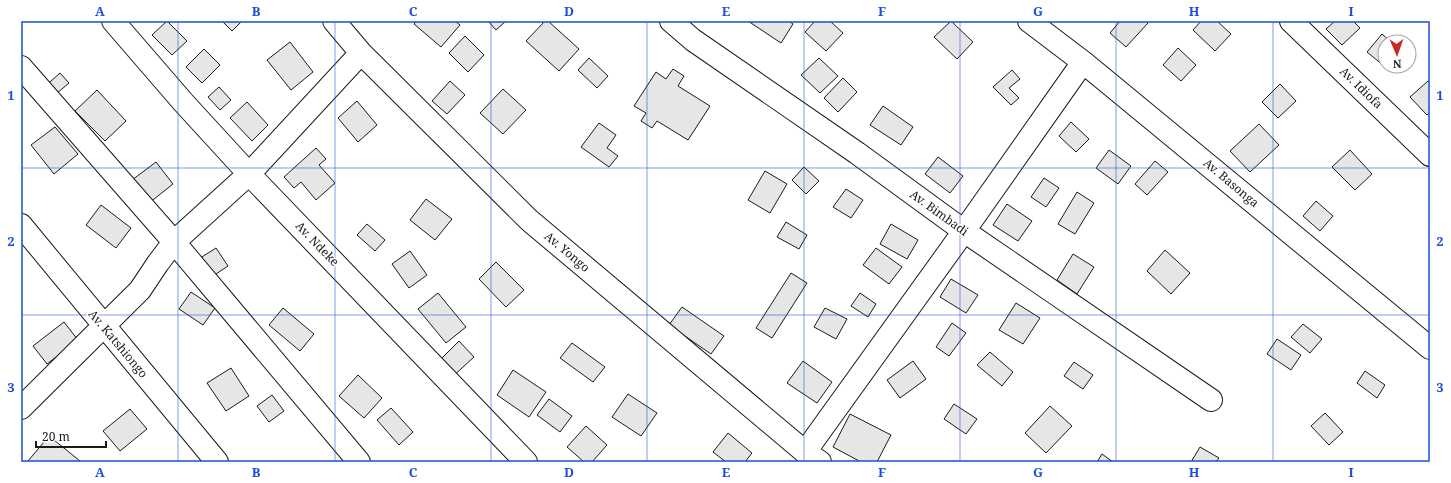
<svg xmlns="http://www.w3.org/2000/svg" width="1451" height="483" font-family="'Noto Serif',serif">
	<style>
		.building { fill: #e6e6e6; stroke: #1a1a1a }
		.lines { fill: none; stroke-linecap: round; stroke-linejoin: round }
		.minor-casing { stroke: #1a1a1a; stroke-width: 24 }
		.minor { stroke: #fff; stroke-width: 22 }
		.grid { fill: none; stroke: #1d4ed8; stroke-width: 1; stroke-opacity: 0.55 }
		.labels { text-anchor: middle; stroke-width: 3; stroke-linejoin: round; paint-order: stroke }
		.street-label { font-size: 12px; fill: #1a1a1a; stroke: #fff }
		.neatline { fill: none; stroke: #1d4ed8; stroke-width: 1.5 }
		.grid-label { font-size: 13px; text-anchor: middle; font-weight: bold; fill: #1d4ed8 }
	</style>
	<rect width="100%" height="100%" fill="#fff"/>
	<path class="building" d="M167 21 187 41 172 55 152 35Z
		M222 21H242L232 31Z
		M417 21H455L460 25 441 47 414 24Z
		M488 21H506L496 30Z
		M545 21H548L579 49 559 71 526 41Z
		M748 21H789L793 24 781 43Z
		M815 21H830L843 33 826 51 805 32Z
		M951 21 973 42 957 59 934 37Z
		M1120 21H1146L1148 23 1126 47 1110 33Z
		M1201 21H1217L1231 34 1215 51 1193 30Z
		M1335 21H1353L1360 28 1342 45 1326 29Z
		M1382 34 1391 42H1385L1384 66 1367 52Z
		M465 36 484 55 468 72 449 53Z
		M290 42 313 72 291 90 267 60Z
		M1178 48 1196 65 1181 81 1163 65Z
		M204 49 220 65 202 83 186 67Z
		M589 58 608 76 597 88 578 70Z
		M819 58 838 76 820 93 801 75Z
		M673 69 684 76 678 86 710 106 688 140 657 121 652 128 641 121 646 113 634 106 656 72 666 79Z
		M1012 70 1020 79 1009 88 1019 98 1011 105 993 87Z
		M60 73 69 83 50 99 42 89Z
		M843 78 857 92 838 112 824 98Z
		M450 81 465 95 447 114 432 101Z
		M1428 81 1430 82V112L1427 115 1410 97Z
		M1280 84 1296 101 1278 118 1262 102Z
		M219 87 231 100 220 110 208 97Z
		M503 89 526 110 503 134 480 113Z
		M97 90 126 121 105 141 75 111Z
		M357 101 377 125 358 142 338 118Z
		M247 102 268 125 252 141 230 118Z
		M883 106 913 127 901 145 870 125Z
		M1071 122 1089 139 1076 152 1059 136Z
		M599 123 616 135 607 148 618 156 609 167 581 147Z
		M1259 124 1279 145 1250 172 1230 151Z
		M55 127 78 154 54 174 31 145Z
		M316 148 326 159 319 165 335 183 316 200 301 182 294 188 284 177Z
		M1109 150 1131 166 1118 184 1096 168Z
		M1350 150 1372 174 1355 190 1332 167Z
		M938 157 963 176 950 193 925 174Z
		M1155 161 1168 172 1147 195 1135 184Z
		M156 162 173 184 149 203 132 180Z
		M804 167 819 181 806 194 792 180Z
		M765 171 787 184 770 213 748 200Z
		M1044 178 1059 188 1046 207 1031 197Z
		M846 189 863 200 851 218 833 207Z
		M1077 192 1094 203 1075 234 1058 224Z
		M426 199 452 219 435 240 410 220Z
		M1316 201 1333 216 1320 231 1303 216Z
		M1007 204 1032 221 1018 241 993 225Z
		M101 205 131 228 116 248 86 225Z
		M786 222 807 235 799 249 777 237Z
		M367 224 385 240 375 251 357 235Z
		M891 224 918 240 907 259 880 244Z
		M216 248 228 266 210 278 197 260Z
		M876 248 902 267 889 284 863 265Z
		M1165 250 1190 273 1171 294 1147 271Z
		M410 251 427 275 409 288 392 264Z
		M1073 254 1094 267 1077 294 1057 280Z
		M496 262 524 290 506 307 479 279Z
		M791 273 807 283 772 338 756 328Z
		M951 279 978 295 966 313 940 297Z
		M191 292 215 308 203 325 179 309Z
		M438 293 466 327 446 343 418 309Z
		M860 293 876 304 868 317 851 306Z
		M1016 303 1040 318 1023 344 999 330Z
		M682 307 724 336 711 354 669 325Z
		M283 308 314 334 300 351 269 325Z
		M825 308 847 319 836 339 814 327Z
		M64 322 78 340 47 364 33 346Z
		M952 323 966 333 949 356 936 347Z
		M1303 324 1322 339 1310 353 1291 337Z
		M1277 339 1301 355 1291 370 1267 354Z
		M459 341 474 357 450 379 436 364Z
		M572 343 605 367 593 382 560 358Z
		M990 352 1013 372 1002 386 977 365Z
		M803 361 832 382 817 403 787 383Z
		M913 361 926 379 900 398 887 380Z
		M1074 362 1093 375 1083 389 1064 376Z
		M231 368 249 396 226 411 207 383Z
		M513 370 546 392 529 417 497 395Z
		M1365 371 1385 385 1377 398 1357 383Z
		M358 375 382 398 364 418 339 396Z
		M628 394 657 413 641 436 612 417Z
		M272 395 284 411 269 422 257 406Z
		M549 399 572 416 560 432 537 415Z
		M954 404 977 419 966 434 944 419Z
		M1050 406 1072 426 1046 453 1025 433Z
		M391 408 413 432 399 445 377 420Z
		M130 409 147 429 120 451 103 431Z
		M1325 413 1343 432 1329 445 1311 426Z
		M850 414 891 435 877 462H861L833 447Z
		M586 426 607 445 592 462H584L567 447Z
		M728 433 752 453 745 462H726L713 452Z
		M49 436 80 461 78 462H30L28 461Z
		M1200 447 1219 458 1216 462H1191Z
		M1102 454 1113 462H1097Z"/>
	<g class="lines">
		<defs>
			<path id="minor" d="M113 21 183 102 249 174 526 462
				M334 21 361 53 529 220 805 452 820 462
				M671 21 693 40 857 153 964 231 1211 400
				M1029 21 1083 62 1430 348
				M1291 21 1430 155
				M21 67 174 242 359 462
				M21 225 217 462
				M21 408 140 290 158 263 174 242 249 174 361 53
				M805 452 964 231 1083 62"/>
		</defs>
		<use href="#minor" class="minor-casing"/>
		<use href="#minor" class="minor"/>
	</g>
	<path class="grid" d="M178 21V462M335 21V462M491 21V462M647 21V462M804 21V462M960 21V462M1116 21V462M1273 21V462M21 168H1430M21 315H1430"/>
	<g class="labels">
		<g class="street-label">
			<text transform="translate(1361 88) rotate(44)" y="4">Av. Idiofa</text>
			<text transform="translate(1231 183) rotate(40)" y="4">Av. Basonga</text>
			<text transform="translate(939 213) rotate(36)" y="4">Av. Bimbadi</text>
			<text transform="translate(317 244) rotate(46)" y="4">Av. Ndeke</text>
			<text transform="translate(567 252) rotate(40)" y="4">Av. Yongo</text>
			<text transform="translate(118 344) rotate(50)" y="4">Av. Katshiongo</text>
		</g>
	</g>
	<rect width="1451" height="483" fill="none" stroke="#ffffff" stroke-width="44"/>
	<g transform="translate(1397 54) rotate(178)"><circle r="19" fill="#ffffff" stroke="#a3a3a3"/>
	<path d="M0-3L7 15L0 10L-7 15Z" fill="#c62828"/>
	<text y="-6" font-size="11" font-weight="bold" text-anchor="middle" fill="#1a1a1a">N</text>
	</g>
	<path d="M36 441v6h70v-6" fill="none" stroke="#1a1a1a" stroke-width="2"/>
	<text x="42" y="441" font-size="12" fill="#1a1a1a" stroke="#ffffff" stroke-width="3" paint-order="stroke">20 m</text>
	<rect x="22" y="22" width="1407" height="439" class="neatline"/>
	<g class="grid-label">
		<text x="100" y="16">A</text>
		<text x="256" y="16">B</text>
		<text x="413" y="16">C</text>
		<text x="569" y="16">D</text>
		<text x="726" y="16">E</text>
		<text x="882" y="16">F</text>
		<text x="1038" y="16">G</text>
		<text x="1194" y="16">H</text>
		<text x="1351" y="16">I</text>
		<text x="11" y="100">1</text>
		<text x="1440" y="100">1</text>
		<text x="11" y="246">2</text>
		<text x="1440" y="246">2</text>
		<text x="11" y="392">3</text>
		<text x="1440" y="392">3</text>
		<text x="100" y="477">A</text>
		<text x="256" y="477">B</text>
		<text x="413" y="477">C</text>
		<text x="569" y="477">D</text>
		<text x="726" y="477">E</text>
		<text x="882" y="477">F</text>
		<text x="1038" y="477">G</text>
		<text x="1194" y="477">H</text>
		<text x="1351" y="477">I</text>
	</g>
</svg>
